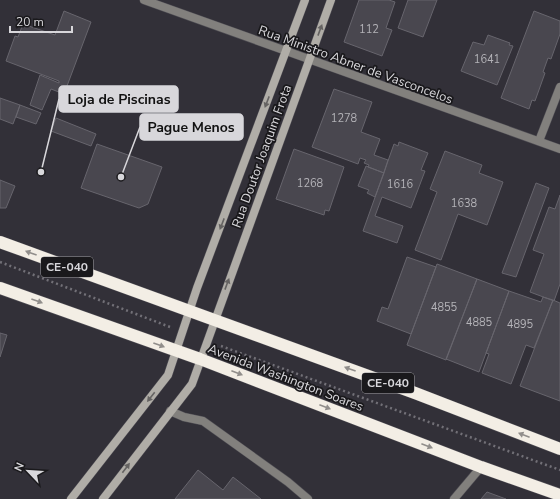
<svg xmlns="http://www.w3.org/2000/svg" width="560" height="499" font-family="'Nunito Sans',sans-serif">
	<style>
		.building { fill: #49474f; stroke: #67656d }
		.lines { fill: none; stroke-linecap: round; stroke-linejoin: round }
		.lane-casing { stroke: #504e55; stroke-width: 9 }
		.street-casing { stroke: #504e55; stroke-width: 9 }
		.secondary-casing { stroke: #504e55; stroke-width: 9 }
		.highway-casing { stroke: #504e55; stroke-width: 13 }
		.path { stroke: #727077; stroke-width: 2.5; stroke-dasharray: 2 3; stroke-linecap: butt }
		.lane { stroke: #82807d; stroke-width: 8 }
		.street { stroke: #82807d; stroke-width: 8 }
		.secondary { stroke: #b0ada7; stroke-width: 8 }
		.highway { stroke: #f3eee5; stroke-width: 12 }
		.oneway { fill: #656362 }
		.oneway2 { fill: #918e8b }
		.labels { text-anchor: middle; stroke-width: 3.5; stroke-linejoin: round; paint-order: stroke }
		.number-label { font-size: 11px; fill: #b4b3b8 }
		.shield { fill: #1a191c; stroke: #9f9ea2; stroke-width: 1 }
		.shield-label { font-size: 12px; font-weight: bold; fill: #d8d7db }
		.street-label { font-size: 13px; fill: #d8d7db; stroke: #1a191c }
		.leader { fill: none; stroke: #d8d7db; stroke-width: 1.5 }
		.callout-dot { fill: #d8d7db; stroke: #1a191c; stroke-width: 1.5 }
		.callout { fill: #d8d7db; stroke: #d8d7db; stroke-width: 1.5 }
		.callout-label { font-size: 14px; text-anchor: middle; font-weight: bold; fill: #111 }
	</style>
	<rect width="100%" height="100%" fill="#323038"/>
	<path class="building" d="M359 0H389L395 2 386 28 392 30 382 56 344 42Z
		M408 0H437L423 37 398 28Z
		M64 11 91 22 64 94 51 89 42 110 30 105 40 75 59 83V81L6 61 15 36 18 37 23 24 55 35Z
		M534 11 560 21V34L551 59 548 58 543 72 545 73 535 101 532 100 529 109 501 98Z
		M488 35 510 43 509 45 513 46 497 85 461 71 473 42 484 45Z
		M334 89 372 102 361 132 380 139 374 155 388 160 384 173 368 167 369 165 364 163 366 160 360 158 358 164 312 147Z
		M0 98 20 105 13 124 0 119Z
		M20 105 41 113 36 124 16 117Z
		M56 118 96 134 91 146 51 131Z
		M399 142 428 153 421 170 425 171 411 208 382 197 375 216 403 226 397 243 363 231 394 144 398 146Z
		M97 144 162 167 148 204 139 208 81 188Z
		M294 149 344 167 329 211 325 210 324 215 276 199Z
		M445 151 482 165 479 173 503 182 487 225 458 214 441 260 415 250 437 192 430 189Z
		M366 166 384 173 375 197 367 193 369 190 358 186Z
		M0 180 15 186 6 208H0Z
		M536 183 549 188 516 277 502 273Z
		M560 195V284L554 301 530 292 544 254 533 250 549 207 555 209Z
		M407 257 436 267 411 334 377 321 382 307 388 309Z
		M437 264 477 279 446 360 407 345Z
		M477 279 509 291 479 372 446 359Z
		M509 291 541 302 543 297 553 300 534 348 526 345 511 384 482 373 489 354 486 353Z
		M553 300 560 303V401L520 386Z
		M0 333 7 335 0 357Z
		M198 470 223 490 233 477 261 499H175Z
		M487 492 506 499H481Z"/>
	<g class="lines">
		<defs>
			<path id="lane" d="M539 141 560 87
				M170 411 184 417 203 421 288 482 308 499"/>
			<path id="street" d="M144 0 560 149
				M454 499 481 467"/>
			<path id="secondary" d="M71 499 168 375 197 288 305 0
				M103 499 192 384 331 0"/>
			<path id="highway" d="M0 242 415 393 560 449
				M0 288 200 359 481 467 560 495"/>
		</defs>
		<use href="#lane" class="lane-casing"/>
		<use href="#street" class="street-casing"/>
		<use href="#secondary" class="secondary-casing"/>
		<use href="#highway" class="highway-casing"/>
		<path class="path" d="M0 262 170 327
			M221 346 560 470"/>
		<use href="#lane" class="lane"/>
		<use href="#street" class="street"/>
		<use href="#secondary" class="secondary"/>
		<use href="#highway" class="highway"/>
	</g>
	<defs><path id="oneway-solid" d="M-6-.8H1V-3.2L6.5 0L1 3.2V.8H-6Z"/></defs>
	<g class="oneway">
		<use href="#oneway-solid" transform="translate(320 30) rotate(-70)"/>
		<use href="#oneway-solid" transform="translate(267 102) rotate(111)"/>
		<use href="#oneway-solid" transform="translate(222 224) rotate(111)"/>
		<use href="#oneway-solid" transform="translate(227 284) rotate(-70)"/>
		<use href="#oneway-solid" transform="translate(151 397) rotate(128)"/>
		<use href="#oneway-solid" transform="translate(126 468) rotate(-53)"/>
	</g>
	<g class="oneway2">
		<use href="#oneway-solid" transform="translate(31 253) rotate(-160)"/>
		<use href="#oneway-solid" transform="translate(37 301) rotate(20)"/>
		<use href="#oneway-solid" transform="translate(159 345) rotate(20)"/>
		<use href="#oneway-solid" transform="translate(350 369) rotate(-160)"/>
		<use href="#oneway-solid" transform="translate(237 373) rotate(21)"/>
		<use href="#oneway-solid" transform="translate(325 407) rotate(21)"/>
		<use href="#oneway-solid" transform="translate(524 435) rotate(-159)"/>
		<use href="#oneway-solid" transform="translate(427 446) rotate(21)"/>
	</g>
	<g class="labels">
		<g class="number-label">
			<text x="369" y="33">112</text>
			<text x="487" y="63">1641</text>
			<text x="344" y="122">1278</text>
			<text x="310" y="187">1268</text>
			<text x="400" y="188">1616</text>
			<text x="464" y="207">1638</text>
			<text x="444" y="311">4855</text>
			<text x="479" y="326">4885</text>
			<text x="520" y="328">4895</text>
		</g>
		<g class="shield">
			<rect x="41" y="257" width="52" height="20" rx="3"/>
			<rect x="362" y="373" width="52" height="20" rx="3"/>
		</g>
		<g class="shield-label">
			<text x="67" y="271">CE-040</text>
			<text x="388" y="387">CE-040</text>
		</g>
		<g class="street-label">
			<text transform="translate(356 64) rotate(20)" y="5">Rua Ministro Abner de Vasconcelos</text>
			<text transform="translate(261 156) rotate(-70)" y="5">Rua Doutor Joaquim Frota</text>
			<text transform="translate(286 377) rotate(21)" y="5">Avenida Washington Soares</text>
		</g>
	</g>
	<path class="leader" d="M41 172L59 99M121 177L140 127"/>
	<g class="callout-dot">
		<circle cx="41" cy="172" r="4"/>
		<circle cx="121" cy="177" r="4"/>
	</g>
	<g class="callout">
		<rect x="59" y="86" width="119" height="26" rx="4"/>
		<rect x="140" y="114" width="103" height="26" rx="4"/>
	</g>
	<g class="callout-label">
		<text x="119" y="104">Loja de Piscinas</text>
		<text x="191" y="132">Pague Menos</text>
	</g>
	<g transform="translate(28 471) rotate(295)" stroke="#1a191c" stroke-width="3" paint-order="stroke">
	<path d="M0-3L7 15L0 10L-7 15Z" fill="#d8d7db"/>
	<text y="-6" font-size="11" font-weight="bold" text-anchor="middle" fill="#d8d7db">N</text>
	</g>
	<path d="M10 26v6h62v-6" fill="none" stroke="#d8d7db" stroke-width="2"/>
	<text x="16" y="26" font-size="12" fill="#d8d7db" stroke="#1a191c" stroke-width="3" paint-order="stroke">20 m</text>
</svg>
